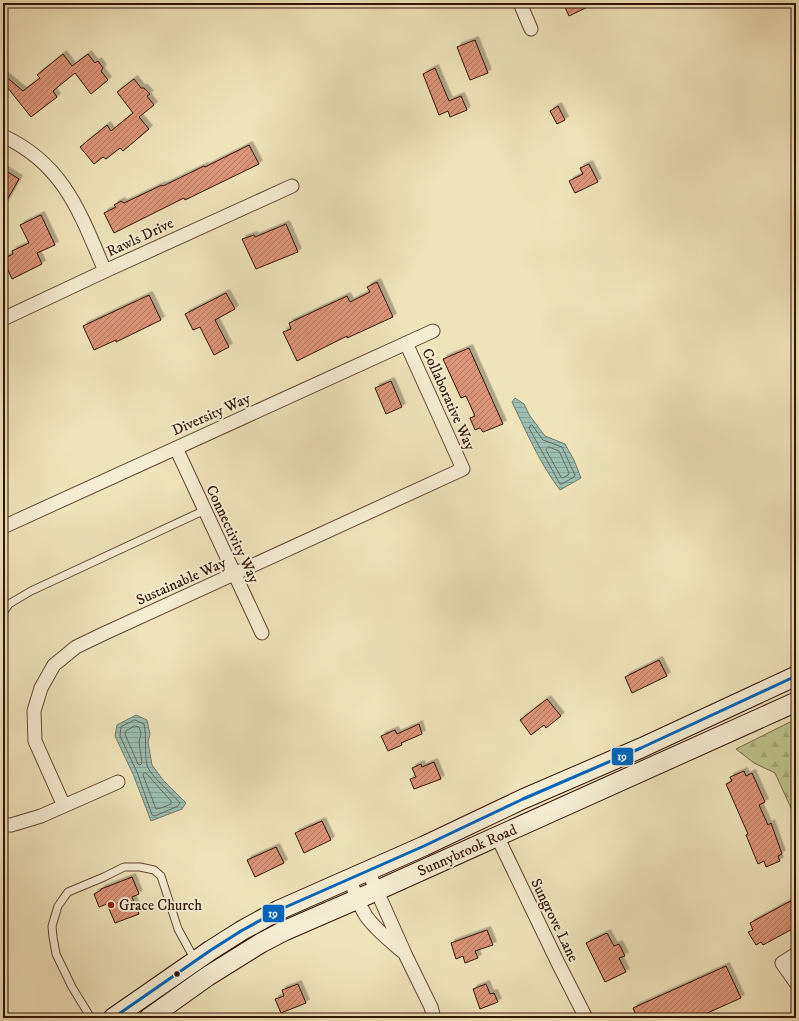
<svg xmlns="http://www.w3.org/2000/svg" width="799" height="1021" font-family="'IM FELL DW Pica',serif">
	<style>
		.forest { fill: url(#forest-firs); stroke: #786b48 }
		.water { fill: url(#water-rules); stroke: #707a6c }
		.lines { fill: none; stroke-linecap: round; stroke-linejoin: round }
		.shore { stroke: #66685a; stroke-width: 1 }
		.building { fill: url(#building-hatch); stroke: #321304; filter: url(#shadow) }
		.service-casing { stroke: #614731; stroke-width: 9 }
		.minor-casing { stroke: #614731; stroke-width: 15 }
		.secondary-casing { stroke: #321304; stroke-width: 21 }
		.service { stroke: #f5edd2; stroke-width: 7 }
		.minor { stroke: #f5edd2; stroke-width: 13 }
		.secondary { stroke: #f5edd2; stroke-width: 19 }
		.bus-1-casing { stroke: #f5edd2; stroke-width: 6 }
		.bus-1 { stroke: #0065bd; stroke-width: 3 }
		.poi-dot { fill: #8f2418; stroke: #f5edd2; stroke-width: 1.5 }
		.bus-dot { fill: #321304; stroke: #f5edd2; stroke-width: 1.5 }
		.labels { text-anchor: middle; stroke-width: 4; stroke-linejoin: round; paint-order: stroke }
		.street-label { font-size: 15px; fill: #321304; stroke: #f5edd2 }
		.poi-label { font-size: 15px; fill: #321304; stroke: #f5edd2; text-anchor: start }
		.line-badge { stroke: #f5edd2; stroke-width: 1.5 }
		.badge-label { font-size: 11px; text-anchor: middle; font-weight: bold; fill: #fff }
	</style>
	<defs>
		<pattern id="forest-firs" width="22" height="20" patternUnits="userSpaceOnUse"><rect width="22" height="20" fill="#bec38c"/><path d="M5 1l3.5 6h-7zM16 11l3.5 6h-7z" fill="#a4a777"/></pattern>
		<pattern id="water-rules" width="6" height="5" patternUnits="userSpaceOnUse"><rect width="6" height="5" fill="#9abeb1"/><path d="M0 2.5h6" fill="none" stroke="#85a297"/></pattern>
		<pattern id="building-hatch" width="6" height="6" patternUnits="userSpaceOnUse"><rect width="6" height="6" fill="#db9578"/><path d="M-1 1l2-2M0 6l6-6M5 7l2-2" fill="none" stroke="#b27860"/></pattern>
		<filter id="shadow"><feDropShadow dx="3.5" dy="-3.5" stdDeviation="0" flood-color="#0004"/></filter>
	</defs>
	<rect width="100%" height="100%" fill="#efe3b9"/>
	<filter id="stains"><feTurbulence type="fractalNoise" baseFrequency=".005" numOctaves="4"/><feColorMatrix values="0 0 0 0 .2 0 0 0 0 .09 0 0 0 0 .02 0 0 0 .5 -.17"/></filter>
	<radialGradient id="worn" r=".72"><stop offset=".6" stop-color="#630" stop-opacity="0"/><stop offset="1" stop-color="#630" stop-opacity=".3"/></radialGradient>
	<path class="forest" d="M796 719V819L775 773 754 763 736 749Z"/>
	<path class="water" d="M515 398 524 404 530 416 545 436 565 444 574 460 581 478 560 490C540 464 526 431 512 402Z
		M136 715 147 720 150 734 148 742 152 765 163 780 186 803 182 809 151 821 133 774 115 736 117 725Z"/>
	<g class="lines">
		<path class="shore" d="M532 425 543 440 562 447 575 475 574 477 562 484H560L529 428 530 426Z
			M549 447 559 451 569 473 568 475 563 478 561 477 546 450 547 448Z
			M135 720 144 724C147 737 144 751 147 765 150 776 172 793 180 803L178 806 155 816 152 815 137 772 120 736 121 727Z
			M135 726 139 727 141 734 139 742 142 763 140 765 138 764 125 734 126 731Z
			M144 773H146L171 801V804L161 808 156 809 143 775Z"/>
	</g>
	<path class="building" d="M563 3H596L569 16Z
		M475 40 488 73 470 80 457 47Z
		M63 54 72 66 88 54 95 63 98 61 103 68 101 71 108 80 91 94 75 73 53 91 57 97 31 117 3 82V76L4 75 23 91 40 78 37 75Z
		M435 68 449 101 461 96 467 110 450 117 448 111 439 115 423 74Z
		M134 79 141 88H144L150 94 147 96 154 105 139 117 149 129 123 151 120 148 106 159 103 157 94 164 80 147 107 125 111 131 133 113 117 92Z
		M558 106 565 120 557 124 550 111Z
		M249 145 259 164 185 200 184 198 114 233 104 213 116 207 114 205 121 201 124 203 162 185 163 186 204 166 205 167Z
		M589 164 598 182 575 193 569 181 583 174 580 168Z
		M3 169 19 179 3 207Z
		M41 215 55 245 37 253 42 264 12 279 3 259 13 254 12 251 29 243 20 225Z
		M286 224 298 252 256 269 242 239 254 235 255 237Z
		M377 282 393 317 347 338V336L297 361 283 332 291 329 289 323 347 296 350 302 370 292 367 287Z
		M226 293 235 309 215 320 229 347 214 355 200 327 193 330 185 314Z
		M149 295 161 320 116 342V340L94 350 83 326Z
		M469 348 503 424 483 432 480 428 475 430 470 418 475 416 466 396 461 398 443 359Z
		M391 381 402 407 386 414 375 388Z
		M659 660 667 676 632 693 625 677Z
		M547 699 561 716 546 728 544 725 531 735 520 720Z
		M419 724 422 734 401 743 402 745 388 751 381 736 395 730 397 734Z
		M434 762 441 779 414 789 410 779 416 777 412 768 421 764 422 767Z
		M744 771 746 776 752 773 765 802 759 805 768 825 771 823 782 854 778 856 780 861 766 867 764 861 758 864 746 835 748 834 726 784 732 781 730 777Z
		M322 821 331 840 304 853 295 833Z
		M276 847 284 863 255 877 247 860Z
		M132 877 139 894 132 897 139 914 115 923 107 904 99 907 94 894 101 890V889Z
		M796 898V927L763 945 761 942 756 945 748 932 753 930 750 923Z
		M487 930 493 945 475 951 478 958 465 963 463 956 456 959 451 943Z
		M607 933 614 946 619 944 625 956 619 958 626 972 605 982 586 943Z
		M726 966 741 998 696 1018H637L633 1008Z
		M298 984 306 1003 281 1013 275 999 284 996 282 990Z
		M486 984 490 994 494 993 498 1002 480 1009 473 989Z"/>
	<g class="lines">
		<defs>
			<path id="service" d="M3 613 9 604 31 591 205 510
				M91 1018 72 987 56 954 53 937 52 926 58 906 68 892 104 877 124 867H140L154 870 161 876 178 929 195 960"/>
			<path id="minor" d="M520 3 531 29
				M3 136C64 164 80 213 105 271
				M3 319 105 271 292 186
				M176 448 262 633
				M3 527 433 331
				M64 806 35 741 34 711 41 688 54 665 76 647 103 634 463 469 406 343
				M3 825H11L41 816 118 782
				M497 836 558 963 586 1018
				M368 871 405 954 431 1007 434 1018
				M350 879C354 891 359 905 366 916 376 930 389 940 402 951
				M796 954 782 963 796 983"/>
			<path id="secondary" d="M113 1018 211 950 241 931 279 910 424 846 523 799 641 748 796 676
				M149 1018 208 976 261 943 284 931 376 891 796 702"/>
		</defs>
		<use href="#service" class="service-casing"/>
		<use href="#minor" class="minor-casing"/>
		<use href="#secondary" class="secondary-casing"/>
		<use href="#service" class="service"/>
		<use href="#minor" class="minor"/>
		<use href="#secondary" class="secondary"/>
		<defs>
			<path id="bus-1" d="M113 1018 211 950 241 931 279 910 424 846 523 799 641 748 796 676"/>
		</defs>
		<use href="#bus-1" class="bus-1-casing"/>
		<use href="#bus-1" class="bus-1"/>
	</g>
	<circle class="poi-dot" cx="111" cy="905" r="4"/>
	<circle class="bus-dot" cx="177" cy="974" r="3.5"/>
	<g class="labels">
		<g class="street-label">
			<text transform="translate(140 237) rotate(-25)" y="5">Rawls Drive</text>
			<text transform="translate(449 399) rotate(66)" y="5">Collaborative Way</text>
			<text transform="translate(211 414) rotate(-24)" y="5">Diversity Way</text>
			<text transform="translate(233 534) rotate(65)" y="5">Connectivity Way</text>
			<text transform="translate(181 581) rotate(-24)" y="5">Sustainable Way</text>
			<text transform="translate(467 850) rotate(-24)" y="5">Sunnybrook Road</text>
			<text transform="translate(555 920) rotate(64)" y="5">Sungrove Lane</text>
		</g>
		<g class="poi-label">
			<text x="119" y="910">Grace Church</text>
		</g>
	</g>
	<g class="line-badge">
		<rect x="611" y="747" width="23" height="19" rx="4" fill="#0065bd"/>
		<rect x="262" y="904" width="23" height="19" rx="4" fill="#0065bd"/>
	</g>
	<g class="badge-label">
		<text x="622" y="760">19</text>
		<text x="273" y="917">19</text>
	</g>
	<rect width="799" height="1021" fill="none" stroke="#efe3b9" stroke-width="16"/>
	<rect x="4" y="4" width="791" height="1013" fill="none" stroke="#321304" stroke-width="2"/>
	<rect x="8" y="8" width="783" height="1005" fill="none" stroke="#321304"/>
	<rect width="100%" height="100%" filter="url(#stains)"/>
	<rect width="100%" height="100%" fill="url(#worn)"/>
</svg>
